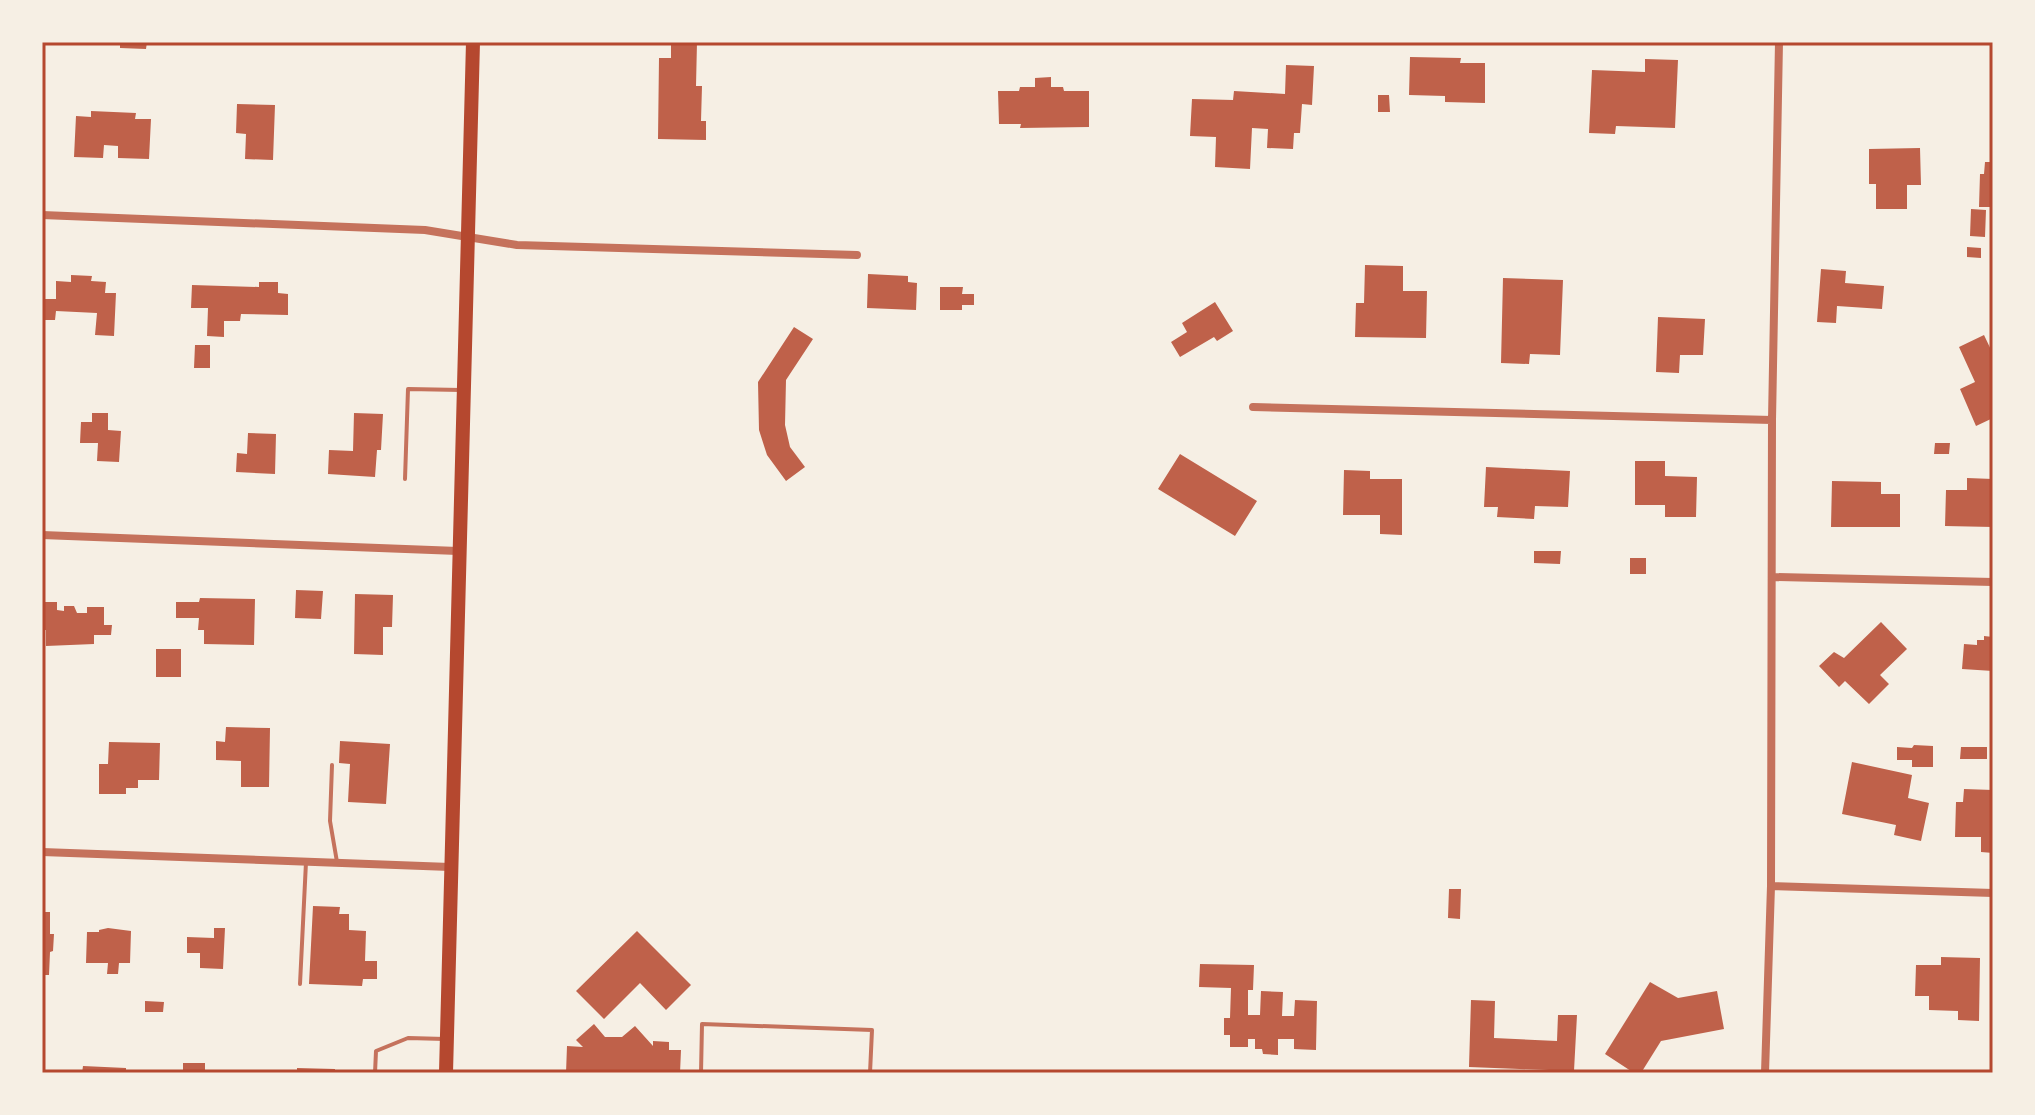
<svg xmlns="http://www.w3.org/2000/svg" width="2035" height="1115" font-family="Manrope,sans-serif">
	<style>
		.building { fill: #bf614a }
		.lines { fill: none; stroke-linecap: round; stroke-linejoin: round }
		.service { stroke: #c5725c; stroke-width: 4 }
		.minor { stroke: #c5725c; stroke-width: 8 }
		.trunk { stroke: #b5482f; stroke-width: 14 }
		.neatline { fill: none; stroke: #b5482f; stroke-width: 3 }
	</style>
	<rect width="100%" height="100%" fill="#f6efe4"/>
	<path class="building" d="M120 42H147L146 49 120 48Z
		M671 42H697L696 86H702L701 121H706V140L658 139 659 58H671Z
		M1410 57 1461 58 1460 63H1485V103L1445 102V96L1409 95Z
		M1645 59 1678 60 1675 128 1616 126 1615 134 1589 133 1592 70 1645 72Z
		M1286 65 1314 66 1312 105 1302 104 1300 133H1294L1293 149 1267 148 1268 129 1252 128 1250 169 1215 167 1216 137 1190 136 1192 99 1233 100 1234 91 1285 94Z
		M1051 77V87H1063L1064 91H1089V127L1020 128 1021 124H999L998 91H1019L1020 87H1035V78Z
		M1378 95H1389L1390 112H1378Z
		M237 104 275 105 273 160 245 159 246 134 236 133Z
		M91 111 136 113 135 119H151L149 159 118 158V146L104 145 103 158 74 157 76 116 91 117Z
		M1920 148 1921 185H1907V209H1876V184H1869V149Z
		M1985 162H1993V207H1979L1980 174H1984Z
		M1971 209 1986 210 1985 237 1970 236Z
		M1967 247 1981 248V258L1967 257Z
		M1365 265 1403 266V291H1427L1426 338 1355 337 1356 303H1364Z
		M1821 269 1846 271 1845 283 1884 286 1882 309 1837 306 1836 323 1817 322Z
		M868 274 908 276V282L917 283 916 310 867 308Z
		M71 275 92 276 91 281 106 282 105 293H116L114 336 95 335 97 313 56 311 55 320H42V299H56V281L71 282Z
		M1503 278 1563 280 1560 355 1530 354 1529 364 1501 363Z
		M259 282H278V293L288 294V315L241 314 240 321H224V337L207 336 208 308H191L192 285 259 287Z
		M940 287H963L962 294H974V305H962V310H940Z
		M1215 302 1233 331 1217 341 1214 337 1180 357 1171 342 1187 332 1182 323Z
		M1658 317 1705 319 1703 355H1680L1679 373 1656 372Z
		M794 327 813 339 786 380 785 425 790 447 805 467 786 481 767 455 759 430 758 382Z
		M1984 335 1993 354V418L1976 426 1960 389 1975 382 1959 347Z
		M195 345H210V368H194Z
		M92 413H108V430L121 431 119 462 97 461 98 443H80L81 422H92Z
		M354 413 383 414 381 450H377L375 477 328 474 329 450 353 451Z
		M248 433 276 434 275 474 236 472 237 453 247 454Z
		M1935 443H1950L1949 454H1934Z
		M1180 454 1257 501 1235 536 1158 489Z
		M1635 461H1665V476L1697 477 1696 517H1665V505H1635Z
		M1486 467 1570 471 1568 507 1535 506 1534 519 1497 517 1498 507H1484Z
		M1344 470 1370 471V479H1402V535L1380 534V515H1343Z
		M1967 478 1993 479V527L1945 526 1946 490H1967Z
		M1832 481 1881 482V494H1900V527H1831Z
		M1534 551H1561L1560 564 1534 563Z
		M1630 558H1646V574H1630Z
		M296 590 323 591 321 619 295 618Z
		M355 594 393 595 392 627H383V655L354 654Z
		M200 598 255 599 254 645 204 644V630H198L199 618H176V602H199Z
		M42 602H57V610L64 611V606H74L77 613H87V607H104V625H112L111 635H94V644L46 646V630H42Z
		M1881 622 1907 649 1880 675 1889 684 1869 704 1845 681 1839 687 1819 666 1834 652 1844 658Z
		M1984 636 1993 637V671L1962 669 1964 644 1977 645V640H1984Z
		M156 649H181V677H156Z
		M226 727 270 728 269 787H241V761L216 760V741L225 742Z
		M340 741 390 744 386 804 348 802 350 764 339 763Z
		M109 742 160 743 159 780H138V788H126V794H99V764H108Z
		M1914 745 1933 746V767H1912V760H1897V747L1912 748Z
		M1961 747H1987V759H1960Z
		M1852 762 1912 775 1908 798 1929 803 1921 841 1894 835 1896 825 1842 814Z
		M1964 789 1993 790V853L1981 852V837H1955L1956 802H1963Z
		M1449 889H1461L1460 919 1448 918Z
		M313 906 340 907 339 914H349V930L366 931 365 961H377V979H363L362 986 309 984Z
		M42 912H50V934H54L53 951 50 952 49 975H42Z
		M108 928 131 931 130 963H119L118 974H107L108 963H86L87 932H99V930Z
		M214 928H225L223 969 200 968V953H187V937L214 938Z
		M637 931 691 985 666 1010 640 983 604 1019 576 991Z
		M1941 957 1980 958 1979 1021 1958 1020V1011L1929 1010V996H1915L1916 965H1941Z
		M1200 964 1254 965 1253 990H1248V1015H1260L1261 991 1283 992 1282 1016H1294L1295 1000 1317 1001 1316 1050 1294 1049V1039H1278V1055L1263 1054 1262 1049H1255V1039H1248V1047H1230V1035H1224V1018H1230L1231 988 1199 987Z
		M1650 982 1678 998 1717 991 1724 1029 1661 1041 1641 1073H1634L1605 1054Z
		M1471 1000 1495 1001 1494 1038 1557 1041 1558 1015H1577L1574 1071 1469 1067Z
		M145 1001 164 1002 163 1012H145Z
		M594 1024 605 1037H622L635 1026 653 1046V1041L669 1042V1050H681L680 1073H566L567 1046 583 1047 576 1040Z
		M183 1063H205V1073H183Z
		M83 1066 126 1068V1073H82Z
		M297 1068 335 1069V1073H297Z"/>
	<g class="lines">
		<path class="service" d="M405 479 408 389 461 390
			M332 765 330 821 337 862
			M300 984 306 862
			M375 1073 376 1051 408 1038 445 1039
			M701 1073 702 1024 872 1030 870 1073"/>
		<path class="minor" d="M42 215 425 230 517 245 857 255
			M1253 407 1772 420
			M42 535 458 551
			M1773 577 1993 582
			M42 852 450 867
			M1771 886 1993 893
			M1765 1073 1771 886 1772 420 1779 42"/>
		<path class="trunk" d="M446 1073 473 42"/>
	</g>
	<rect width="2035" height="1115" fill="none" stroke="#f6efe4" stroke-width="88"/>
	<rect x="44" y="44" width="1947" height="1027" class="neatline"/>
</svg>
